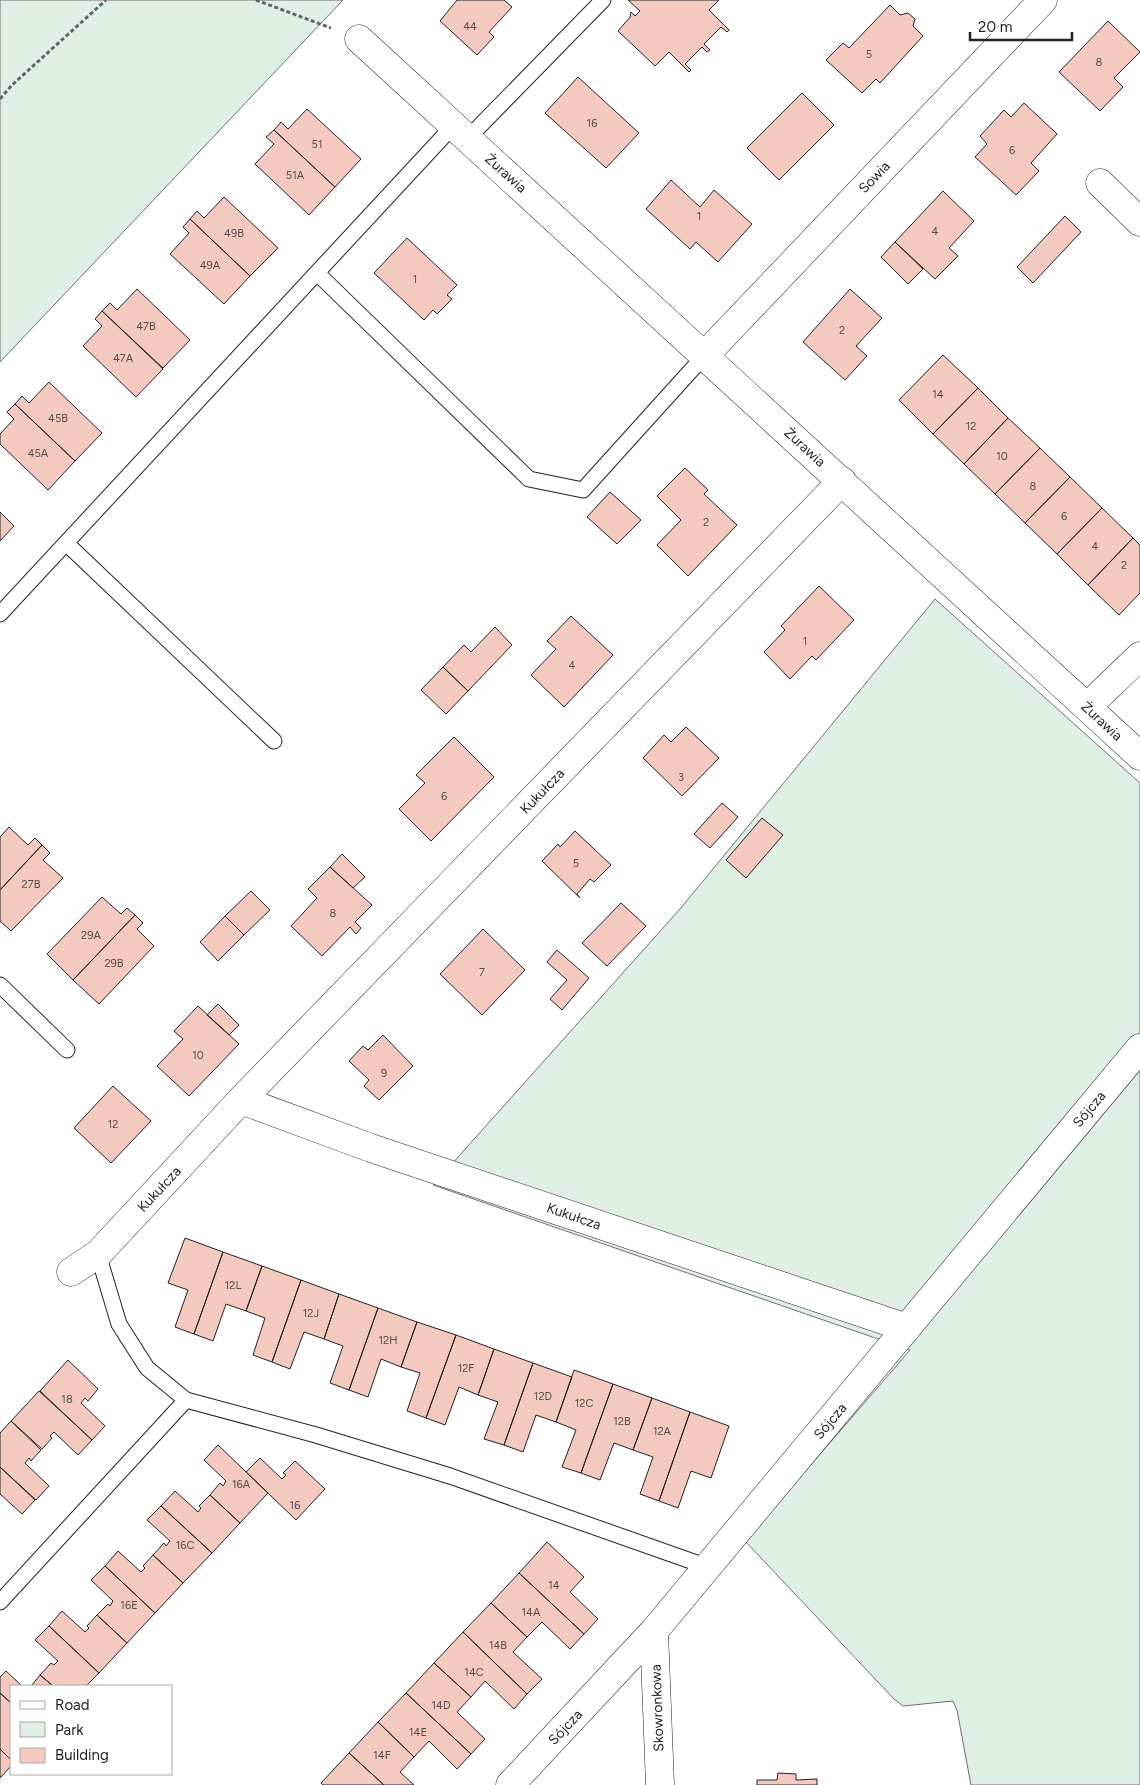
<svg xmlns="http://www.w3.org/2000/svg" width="1140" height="1785" font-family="Figtree,sans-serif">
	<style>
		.green { fill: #e0efe3; stroke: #6f6f6f }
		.building { fill: #f3c9c0; stroke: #222 }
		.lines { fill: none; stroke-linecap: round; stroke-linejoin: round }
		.service-casing { stroke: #222; stroke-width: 17 }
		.minor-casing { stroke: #222; stroke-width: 29 }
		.path { stroke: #646464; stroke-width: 3; stroke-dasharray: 4 2.5; stroke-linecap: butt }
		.service { stroke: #fff; stroke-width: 15 }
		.minor { stroke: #fff; stroke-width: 28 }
		.labels { text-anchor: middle; stroke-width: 4; stroke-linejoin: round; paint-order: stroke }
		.number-label { font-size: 11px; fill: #564c4a }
		.street-label { font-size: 14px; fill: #222; stroke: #fff }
	</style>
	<rect width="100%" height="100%" fill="#fff"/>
	<path class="green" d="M0 0H343L0 362Z
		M935 599 1140 783V1785H971L957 1710 953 1701 903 1706 894 1699 745 1541 910 1350 433 1185 680 909Z"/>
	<path class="building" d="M457 0H504L512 7 489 32 494 37 477 55 440 21Z
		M628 0H719L709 10 729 30 727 32 721 27 704 44 710 50 707 52 702 47 685 64 691 70 689 72 669 52 655 66 618 31 631 16 630 15 631 12 635 16 640 11Z
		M890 5 900 15 908 13 915 19 913 26 923 36 880 83 876 79 862 93 826 60 843 43 849 48Z
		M1108 21 1140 52 1114 78 1123 87 1100 111 1059 72Z
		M578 77 639 133 606 168 545 113Z
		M802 93 834 125 779 180 747 148Z
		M1024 103 1057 134 1031 163 1039 171 1016 195 975 157 987 144 980 136 1004 110 1011 117Z
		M307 109 361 159 335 187 274 130 281 122 288 129Z
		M274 130 335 187 309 215 255 164 274 144 266 137Z
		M671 180 700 207 714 190 752 224 718 262 696 242 690 249 646 209Z
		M943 191 974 221 949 248 958 256 935 279 895 242Z
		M224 197 278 248 250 276 190 219 197 211 204 218Z
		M1065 216 1081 232 1033 283 1017 267Z
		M190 219 250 276 224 304 170 254 189 233 183 227Z
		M407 238 457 285 447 295 452 299 437 314 433 310 424 320 374 273Z
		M895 242 923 269 908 284 881 257Z
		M137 289 190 340 163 368 102 311 110 303 117 310Z
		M850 289 882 318 856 346 867 356 845 380 803 342Z
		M102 311 163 369 136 397 83 346 102 326 95 319Z
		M943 355 978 388 933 434 899 400Z
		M49 382 102 433 75 461 15 404 22 396 29 403Z
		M978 388 1008 418 964 464 933 434Z
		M15 404 75 461 48 490 0 444V434L14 419 7 412Z
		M1008 418 1040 448 995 494 964 464Z
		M1040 448 1070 477 1025 523 995 494Z
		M685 468 708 490 704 494 737 525 688 576 657 545 681 520 657 496Z
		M1070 477 1102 508 1057 554 1025 523Z
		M610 492 641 520 617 544 587 517Z
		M1102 508 1133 538 1088 585 1057 554Z
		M0 512 14 526 0 541Z
		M1133 538 1140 545V593L1119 615 1088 585Z
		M819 586 854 620 816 660 812 656 790 679 764 652 785 630 781 626Z
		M571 616 613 655 564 707 531 675 556 649 547 641Z
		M495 627 512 645 468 691 443 667 464 645 471 652Z
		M443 667 468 691 446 714 421 690Z
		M686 727 719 758 682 796 643 758 664 735 671 742Z
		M454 737 494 777 431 841 399 809 425 783 416 775Z
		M722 803 738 817 710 848 694 834Z
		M762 818 783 835 746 878 726 860Z
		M9 827 28 845 35 838 42 845 0 890V837Z
		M575 831 611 865 594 882 590 879 577 894 580 898 542 861 558 844 560 847Z
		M42 845 50 853 43 860 63 878 11 931 0 921V890Z
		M342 854 365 877 353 888 330 867Z
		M330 867 372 905 355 922 361 928 356 934 350 927 322 956 291 926 317 898 308 889Z
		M251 891 270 910 244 935 225 916Z
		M102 897 121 914 127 908 135 915 73 980 47 954Z
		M621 903 646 926 607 966 582 943Z
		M135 915 143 923 137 929 154 946 99 1004 73 980Z
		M225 916 244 935 218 961 200 942Z
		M483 929 525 970 482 1015 440 974Z
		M557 950 589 978 562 1010 550 999 567 980 547 962Z
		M218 1004 239 1025 229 1035 207 1015Z
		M198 1006 239 1044 189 1096 157 1066 183 1039 174 1031Z
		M383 1035 413 1066 379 1100 364 1086 369 1080 349 1061 363 1046 368 1050Z
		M113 1086 151 1121 111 1163 74 1128Z
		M185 1238 223 1252 194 1334 175 1327 188 1290 168 1283Z
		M223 1252 262 1266 246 1311 226 1304 213 1341 194 1334Z
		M262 1266 301 1280 272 1362 253 1355 265 1318 246 1311Z
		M301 1280 339 1294 324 1339 304 1332 290 1369 272 1362Z
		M339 1294 378 1308 349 1390 330 1383 343 1346 324 1339Z
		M378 1308 417 1322 401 1367 381 1359 368 1397 349 1390Z
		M417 1322 456 1335 426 1418 407 1411 420 1373 401 1367Z
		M456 1335 494 1349 478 1395 459 1387 445 1425 426 1418Z
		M494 1349 533 1363 504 1445 484 1439 498 1402 478 1395Z
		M68 1360 98 1389 88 1401 85 1398 81 1403 105 1426 92 1440 40 1391Z
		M533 1363 572 1377 556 1422 536 1415 523 1452 504 1445Z
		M574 1370 613 1384 581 1473 562 1467 576 1430 556 1422Z
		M613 1384 652 1398 633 1450 614 1443 600 1480 581 1473Z
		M39 1391 92 1440 78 1455 54 1432 50 1436 52 1438 42 1449 11 1421Z
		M652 1398 690 1412 659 1501 640 1494 653 1457 633 1450Z
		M690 1412 729 1426 711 1478 691 1471 678 1508 659 1501Z
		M11 1421 41 1450 31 1461 29 1458 25 1463 49 1486 36 1500 0 1467V1433Z
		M218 1445 268 1493 240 1523 210 1495 220 1483 223 1486 226 1481 204 1460Z
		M260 1458 282 1479 286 1475 283 1473 295 1461 325 1489 296 1520 246 1472Z
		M0 1467 35 1500 22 1514 0 1494Z
		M175 1491 198 1512 201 1508 199 1506 210 1495 240 1523 212 1553 161 1506Z
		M161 1506 212 1553 183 1583 153 1555 164 1543 166 1546 170 1541 147 1520Z
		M547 1542 584 1577 570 1592 598 1619 584 1634 519 1573Z
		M118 1551 141 1572 145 1568 143 1566 153 1555 183 1583 155 1613 105 1566Z
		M105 1566 155 1613 127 1643 97 1615 108 1604 110 1606 113 1601 91 1580Z
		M519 1573 584 1634 570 1649 542 1622 527 1637 491 1603Z
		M491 1603 527 1637 513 1652 542 1679 527 1694 463 1632Z
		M62 1611 85 1632 89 1628 87 1626 97 1615 127 1643 99 1673 49 1626Z
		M49 1626 99 1673 86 1686H53L40 1675 51 1663 54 1665 58 1661 35 1640Z
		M463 1632 527 1694 514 1709 485 1681 471 1697 434 1663Z
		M434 1663 471 1697 457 1712 485 1739 471 1754 406 1693Z
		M6 1671 22 1686H11V1703L0 1693V1677Z
		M40 1675 53 1686H31Z
		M0 1693 11 1703V1760L0 1749Z
		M406 1693 471 1754 457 1769 429 1741 414 1757 378 1722Z
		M378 1722 414 1757 400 1772 414 1785H384L349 1753Z
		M0 1749 11 1760V1766L0 1778Z
		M349 1753 384 1785H323L321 1783Z
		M778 1773 796 1774V1780L817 1779V1785H757V1780H777Z"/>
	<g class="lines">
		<defs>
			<path id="service" d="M468 138 603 0
				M317 273 529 479 583 490 705 355
				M66 543 274 741
				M0 614 454 125
				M0 985 67 1050
				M98 1254 119 1324 147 1368 186 1400 316 1435 450 1476 708 1567
				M0 1602 186 1400"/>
			<path id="minor" d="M359 39 1140 756
				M1100 183 1140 222
				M705 355 1043 0
				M1087 707 1140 656
				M241 1100 371 1148 907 1328
				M71 1272 98 1254 241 1100 842 481
				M654 1631 660 1785
				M510 1785 654 1631 1140 1048"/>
		</defs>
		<use href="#service" class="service-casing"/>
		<use href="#minor" class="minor-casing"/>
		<path class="path" d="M256 0 331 28
			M0 99 12 85 106 0"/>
		<use href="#service" class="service"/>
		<use href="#minor" class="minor"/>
	</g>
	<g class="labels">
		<g class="number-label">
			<text x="470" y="30">44</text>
			<text x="869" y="58">5</text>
			<text x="1099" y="66">8</text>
			<text x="592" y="127">16</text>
			<text x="317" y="148">51</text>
			<text x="1012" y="154">6</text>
			<text x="295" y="179">51A</text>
			<text x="699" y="220">1</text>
			<text x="935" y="235">4</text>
			<text x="234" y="237">49B</text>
			<text x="210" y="269">49A</text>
			<text x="415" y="283">1</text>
			<text x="146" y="330">47B</text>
			<text x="842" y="334">2</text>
			<text x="123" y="362">47A</text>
			<text x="938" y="398">14</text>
			<text x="58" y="422">45B</text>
			<text x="971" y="430">12</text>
			<text x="38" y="457">45A</text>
			<text x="1002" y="460">10</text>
			<text x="1033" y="490">8</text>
			<text x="1064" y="520">6</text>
			<text x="706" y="526">2</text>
			<text x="1095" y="550">4</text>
			<text x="1124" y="569">2</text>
			<text x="805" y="645">1</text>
			<text x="572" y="669">4</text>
			<text x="681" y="781">3</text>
			<text x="444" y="800">6</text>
			<text x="576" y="867">5</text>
			<text x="31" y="888">27B</text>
			<text x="333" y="917">8</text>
			<text x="91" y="939">29A</text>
			<text x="114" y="967">29B</text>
			<text x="482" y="976">7</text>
			<text x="198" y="1059">10</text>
			<text x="384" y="1077">9</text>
			<text x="113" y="1128">12</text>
			<text x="233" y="1289">12L</text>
			<text x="311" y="1317">12J</text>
			<text x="388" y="1344">12H</text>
			<text x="466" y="1372">12F</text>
			<text x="543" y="1400">12D</text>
			<text x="67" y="1403">18</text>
			<text x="584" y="1407">12C</text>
			<text x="622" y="1425">12B</text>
			<text x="662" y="1435">12A</text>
			<text x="241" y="1488">16A</text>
			<text x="295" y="1509">16</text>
			<text x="185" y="1549">16C</text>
			<text x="554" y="1589">14</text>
			<text x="129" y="1609">16E</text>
			<text x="531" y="1616">14A</text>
			<text x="498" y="1649">14B</text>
			<text x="474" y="1676">14C</text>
			<text x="441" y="1709">14D</text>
			<text x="418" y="1736">14E</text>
			<text x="382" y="1759">14F</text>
		</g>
		<g class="street-label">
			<text transform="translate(506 173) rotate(42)" y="5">Żurawia</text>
			<text transform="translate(874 177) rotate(-46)" y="5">Sowia</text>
			<text transform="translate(805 447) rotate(43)" y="5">Żurawia</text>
			<text transform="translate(1102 721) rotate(43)" y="5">Żurawia</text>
			<text transform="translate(542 791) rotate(-46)" y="5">Kukułcza</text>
			<text transform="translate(1089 1109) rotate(-50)" y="5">Sójcza</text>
			<text transform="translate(159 1189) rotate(-47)" y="5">Kukułcza</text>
			<text transform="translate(574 1216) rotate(19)" y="5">Kukułcza</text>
			<text transform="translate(830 1421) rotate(-50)" y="5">Sójcza</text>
			<text transform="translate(657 1708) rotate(-92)" y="5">Skowronkowa</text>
			<text transform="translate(565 1727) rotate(-47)" y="5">Sójcza</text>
		</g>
	</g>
	<rect x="10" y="1685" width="162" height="90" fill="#ffffff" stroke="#a7a7a7"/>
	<rect x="20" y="1701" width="25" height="8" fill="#ffffff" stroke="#a7a7a7"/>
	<text x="55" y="1710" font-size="15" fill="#222222">Road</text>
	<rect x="20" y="1722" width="25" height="15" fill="#e0efe3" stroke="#a7a7a7"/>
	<text x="55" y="1735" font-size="15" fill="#222222">Park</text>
	<rect x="20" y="1748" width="25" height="15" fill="#f3c9c0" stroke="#a7a7a7"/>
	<text x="55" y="1760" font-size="15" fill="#222222">Building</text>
	<path d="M970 32v8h102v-8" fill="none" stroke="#222222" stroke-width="2.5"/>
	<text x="978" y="32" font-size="15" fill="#222222" stroke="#ffffff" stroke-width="4" paint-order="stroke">20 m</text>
</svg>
